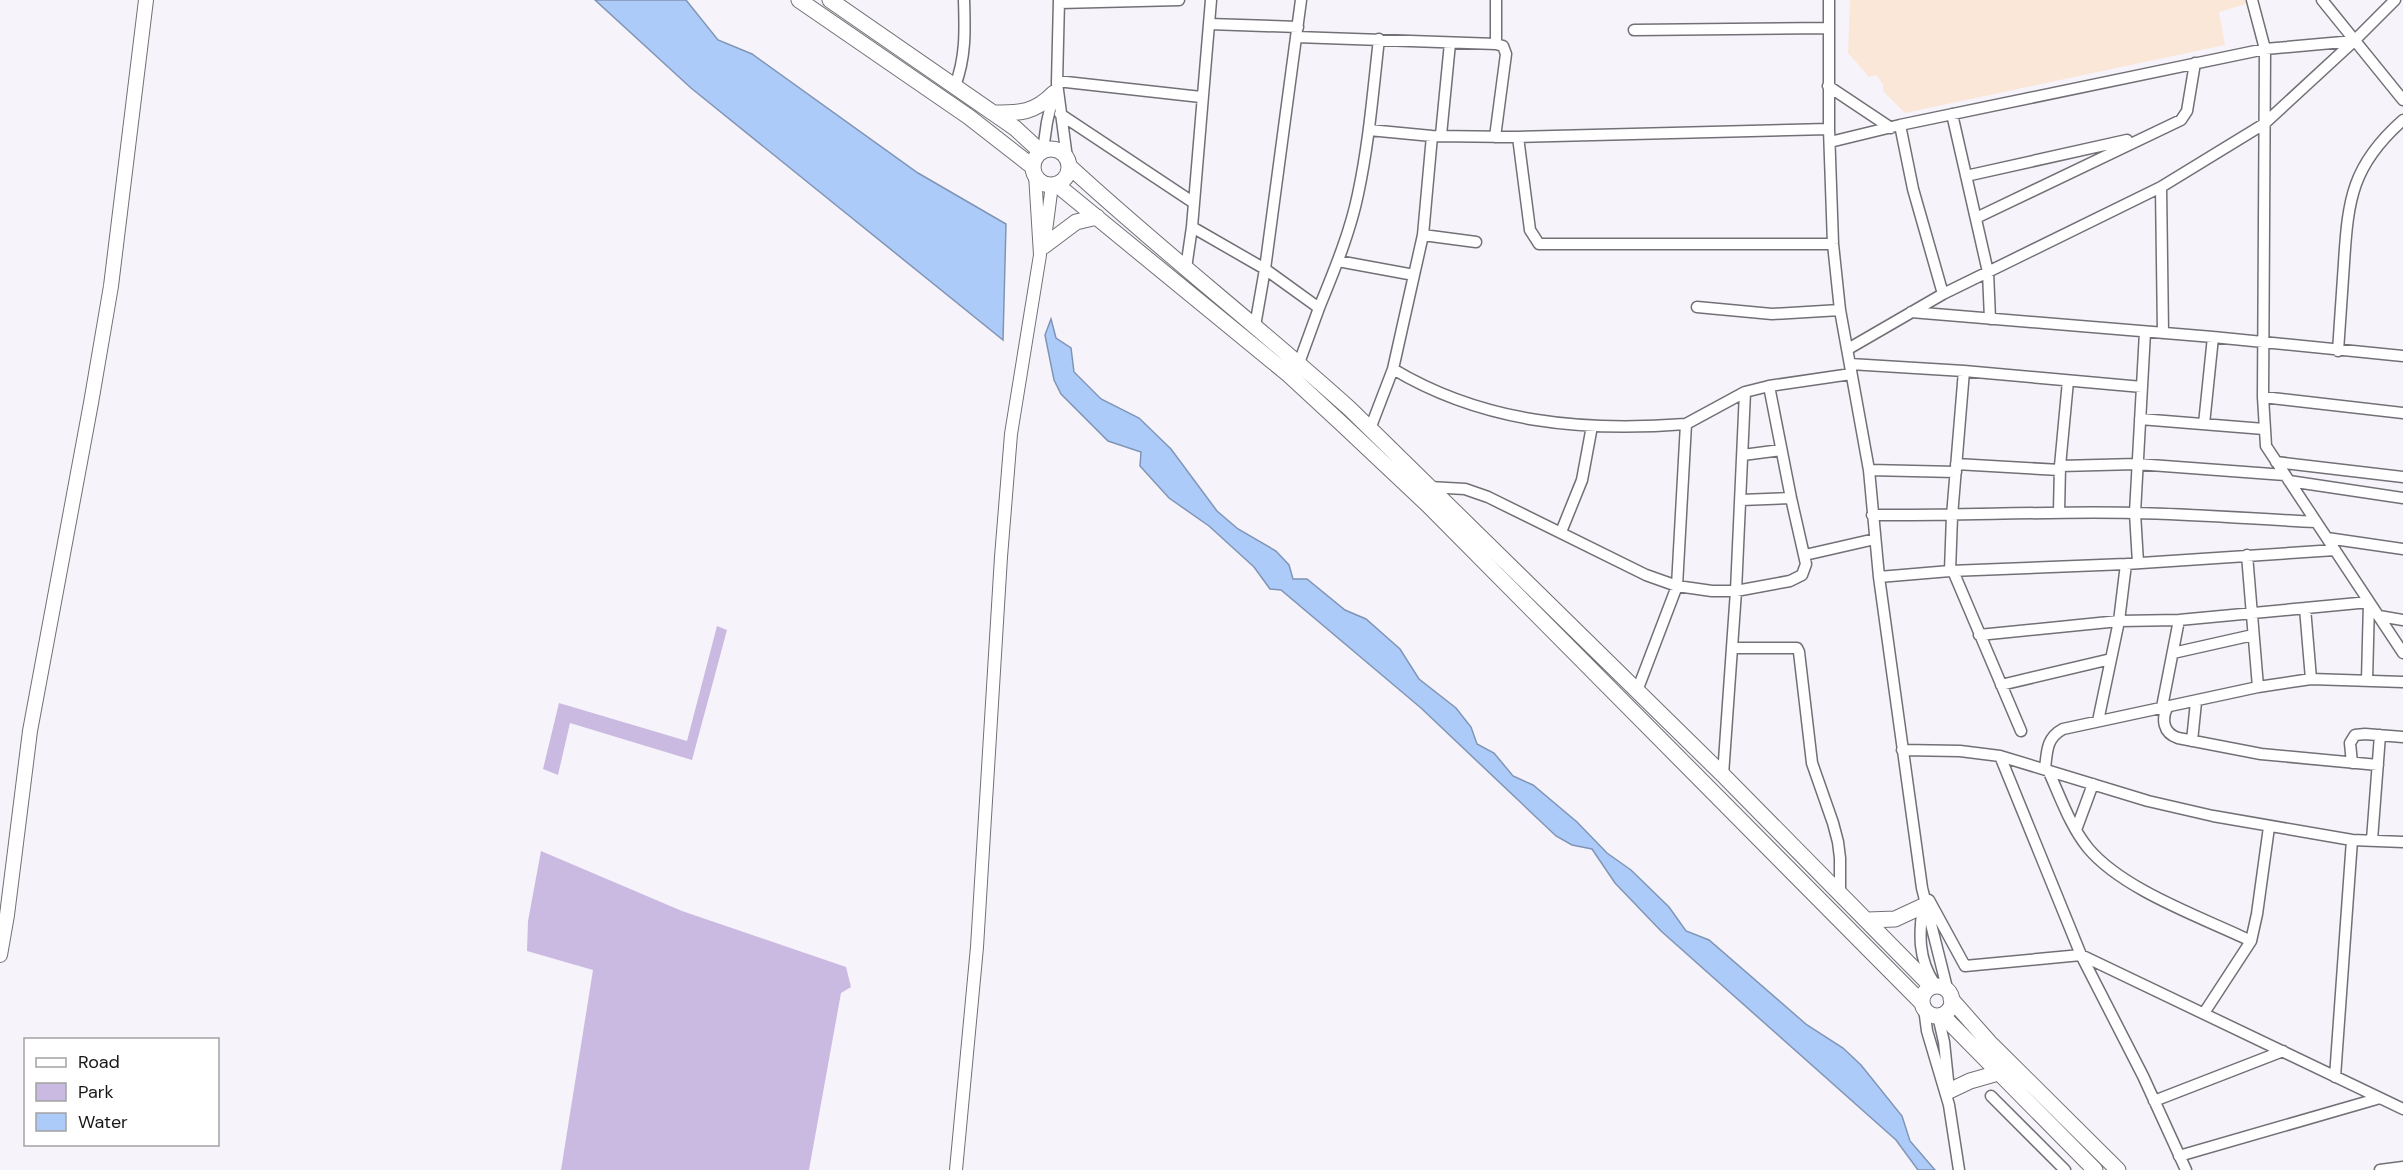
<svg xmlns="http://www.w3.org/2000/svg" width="2403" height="1170" font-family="'DM Sans',sans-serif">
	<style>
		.education { fill: #fbe7d7 }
		.green { fill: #cabae2 }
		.water { fill: #adcbf8; stroke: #8095b5; stroke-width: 1.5 }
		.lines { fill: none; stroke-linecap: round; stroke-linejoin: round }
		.minor-casing { stroke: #727076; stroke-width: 13 }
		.tertiary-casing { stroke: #727076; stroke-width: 14 }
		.secondary-casing { stroke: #727076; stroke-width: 16 }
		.primary-casing { stroke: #727076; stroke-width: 17 }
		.minor { stroke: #fff; stroke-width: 10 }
		.tertiary { stroke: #fff; stroke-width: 12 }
		.secondary { stroke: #fff; stroke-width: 14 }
		.primary { stroke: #fff; stroke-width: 15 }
	</style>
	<rect width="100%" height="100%" fill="#f6f3fa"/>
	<path class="education" d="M1850 0H2245L2246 4 2219 12 2225 45 1905 113 1883 91V84L1876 75 1869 77 1848 53Z"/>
	<path class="green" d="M717 626 727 630 692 760 570 723 558 775 543 769 559 703 687 741Z
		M541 851 682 911 846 967 851 987 841 993 809 1170H561L593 970 527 951 528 921Z"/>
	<path class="water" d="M595 0H686L718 40 752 54 918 173 1006 224 1003 340 691 88Z
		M1051 319 1056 338 1071 348 1074 372 1101 399 1139 418 1171 449 1217 511 1238 529 1276 551 1289 565 1293 579H1307L1345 610 1366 619 1400 649 1419 679 1456 708 1471 727 1477 744 1494 753 1513 776 1533 785 1577 822 1607 853 1631 870 1669 907 1686 931 1709 940 1807 1025 1843 1048 1861 1065 1902 1116 1910 1141 1935 1170H1918L1896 1140 1661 931 1615 883 1592 849 1572 845 1556 836 1421 708 1281 590 1270 589 1254 567 1209 526 1169 498 1140 466 1141 452 1108 441 1061 394 1054 380 1045 335Z"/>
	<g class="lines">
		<defs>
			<path id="minor" d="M1059 0 1057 83 1067 158
				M1496 0V44
				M1829 0V129L1833 244 1840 310 1869 470 1879 577 1922 888 1948 992
				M2252 0 2265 49 2263 397 2266 446 2403 653
				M2322 0 2403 100
				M1059 3 1179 0
				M1209 24 1298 27
				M1634 30 1828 28
				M1296 37 1496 44 1503 46 1506 54 1495 137
				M1057 81 1201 97
				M955 86C966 57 965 30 964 0
				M1828 86 1891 128
				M1060 114 1194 203
				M1952 114 1988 272 1990 319
				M1900 125 1913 189 1943 294
				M1369 130 1432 136 1518 137 1829 129
				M1441 135 1450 43
				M1518 137 1530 230 1539 244H1833
				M1830 142 1900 125 2265 49 2354 41
				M1043 150 1047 122 1054 92
				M1966 176 2127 140
				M2161 187 2163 333
				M1976 218 2181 120 2187 111 2195 63
				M1192 227 1265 269 1319 308C1334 271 1350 233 1358 194 1369 143 1373 91 1379 39
				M1423 235 1476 242
				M1338 261 1414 275 1423 235 1432 136
				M1186 268 1192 227 1211 0
				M1697 307 1772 314 1840 310
				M1911 312 2213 337 2403 356
				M1255 326 1265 269 1301 0
				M1848 349 1943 294 2161 187 2264 124 2354 41 2395 0
				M2338 351C2340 321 2342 292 2344 263 2348 199 2352 165 2403 120
				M1299 363 1319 308
				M1850 364 1964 371 2142 387
				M1393 369 1414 275
				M2263 397 2403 413
				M2140 419 2264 429
				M2204 424 2213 337
				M1370 429 1393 369C1483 423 1584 432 1686 424
				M1743 455 1781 450
				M2276 462 2403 477
				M1956 464 2060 470
				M2060 466 2137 464 2285 475
				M1869 470 1956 472
				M2289 481 2403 498
				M1429 487 1465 489 1488 497 1646 575 1677 586 1712 591H1736L1790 581 1802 575 1806 564 1791 498 1769 386
				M1741 500 1791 498
				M2059 512 2060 466 2068 381
				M1872 515C1959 516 2046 511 2133 513 2194 514 2255 519 2316 522
				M1561 532 1582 480 1592 426
				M2327 538 2403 549
				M1805 555 1875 539
				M2247 555 2258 687
				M2138 563 2135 513 2145 332
				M1950 571 1952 516 1964 371
				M1953 571 2021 731
				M1879 577 1950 571 2126 564 2335 550
				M2305 608 2311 679
				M2379 616 2403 620
				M1979 635 2119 621 2179 620 2369 602 2367 681
				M1732 648H1797L1799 652 1812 763 1833 823 1838 842 1840 858V892
				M2173 653 2253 635
				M2001 685 2111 659
				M1637 691 1677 586 1686 424 1745 392 1769 386 1851 374
				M2168 706C2161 719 2163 733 2178 738L2261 754 2378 765
				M2162 707 2179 620
				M2098 721 2119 621 2126 564
				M2192 741 2196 702
				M1902 750 1960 751 2000 756 2148 801 2213 816 2352 840 2403 842
				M2000 756 2081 955 2143 1076 2186 1170
				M2352 763 2350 743 2355 735 2365 734 2403 737
				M2045 769C2047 752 2046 738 2063 729L2258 687 2311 679 2403 682
				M2048 770C2060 796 2070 826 2088 848 2123 890 2201 917 2251 941
				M1723 775 1736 591 1745 392
				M2076 830 2093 784
				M2372 840 2380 735
				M1929 900 1965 966 2081 955 2403 1109
				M1923 906C1919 934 1918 958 1934 983
				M1924 1008 1927 1031 1949 1105 1959 1170
				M2204 1013 2251 941 2257 914 2269 827
				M1938 1016 1944 1042 1949 1090
				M2335 1077 2352 840
				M1991 1096 2065 1170
				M2154 1101 2283 1051
				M2179 1156 2380 1098
				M2380 1170 2403 1167"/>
			<path id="tertiary" d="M1044 246 1052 185
				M956 1170 977 947 1001 557 1011 434 1040 255 1035 174"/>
			<path id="secondary" d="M0 955 7 915 30 731 91 403 111 286 146 0"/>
			<path id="primary" d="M799 0 969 117 1033 167
				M830 0 1015 128 1041 152
				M994 113C1021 113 1034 113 1054 93
				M1033 167a18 18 0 1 1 36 0a18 18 0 1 1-36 0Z
				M1069 166C1160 250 1258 326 1350 409L1723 775 1931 986
				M1056 184 1289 375 1342 424 1428 505 1922 1003
				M1044 246 1076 222 1097 217
				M1868 920 1895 919 1923 906
				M1922 1001a15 15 0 1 1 30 0a15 15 0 1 1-30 0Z
				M1951 999 1989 1042 2118 1170
				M1942 1015 2095 1170
				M1949 1091 1970 1081 1998 1073"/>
		</defs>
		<use href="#minor" class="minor-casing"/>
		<use href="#tertiary" class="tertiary-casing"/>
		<use href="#secondary" class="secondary-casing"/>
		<use href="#primary" class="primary-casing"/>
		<use href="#minor" class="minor"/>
		<use href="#tertiary" class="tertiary"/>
		<use href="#secondary" class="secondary"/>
		<use href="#primary" class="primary"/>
	</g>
	<rect x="24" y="1038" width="195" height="108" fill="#ffffff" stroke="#a3a2a3" stroke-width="1.5"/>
	<rect x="36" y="1058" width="30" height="9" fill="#ffffff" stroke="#a3a2a3" stroke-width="1.5"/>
	<text x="78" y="1068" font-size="18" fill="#181719">Road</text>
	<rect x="36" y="1083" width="30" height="18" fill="#cabae2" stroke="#a3a2a3" stroke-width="1.5"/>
	<text x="78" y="1098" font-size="18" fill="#181719">Park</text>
	<rect x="36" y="1113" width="30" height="18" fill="#adcbf8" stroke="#a3a2a3" stroke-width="1.5"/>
	<text x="78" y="1128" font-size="18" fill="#181719">Water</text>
</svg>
